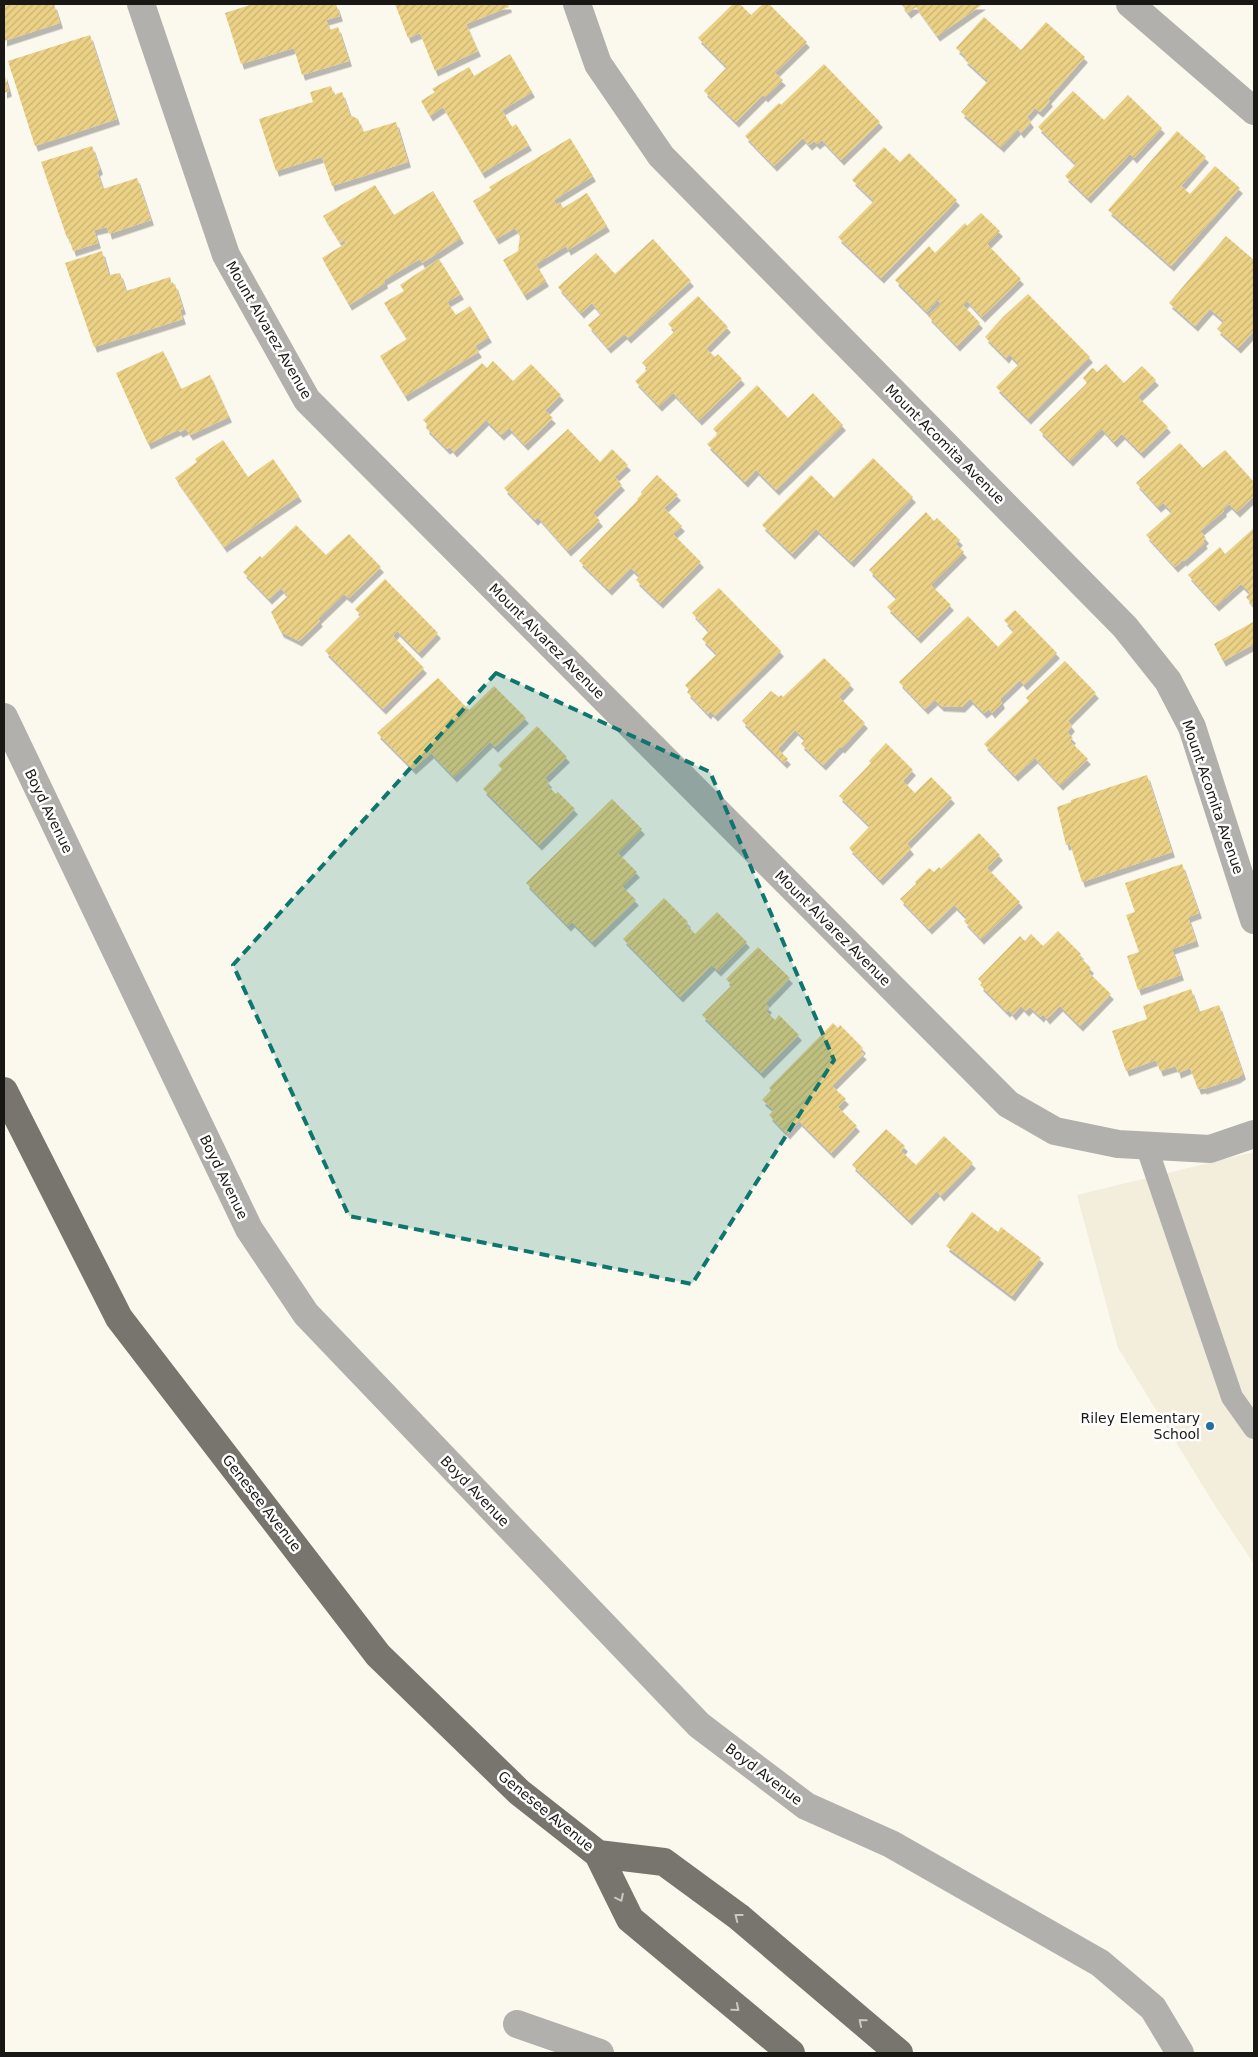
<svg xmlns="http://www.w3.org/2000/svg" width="1258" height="2057" font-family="'DejaVu Sans',sans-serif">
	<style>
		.built { fill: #f3eddb }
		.building { fill: url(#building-hatch); filter: url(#shadow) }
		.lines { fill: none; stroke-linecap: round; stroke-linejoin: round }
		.service { stroke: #b2b0ac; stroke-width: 22 }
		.minor { stroke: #b2b0ac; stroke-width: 28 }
		.tertiary { stroke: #b2b0ac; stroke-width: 28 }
		.primary { stroke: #78756e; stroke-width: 28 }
		.oneway { stroke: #c9c8c5 }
		.marked { fill: #0f766e; fill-opacity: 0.2; stroke: #0f766e; stroke-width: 4; stroke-dasharray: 10 6; stroke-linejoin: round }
		.poi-dot { fill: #1f6fa1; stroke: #fff; stroke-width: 2 }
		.labels { text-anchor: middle; stroke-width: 5; stroke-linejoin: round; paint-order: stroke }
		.street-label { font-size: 14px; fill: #191814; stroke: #fff }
		.poi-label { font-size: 14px; fill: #191814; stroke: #fff; text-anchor: end }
	</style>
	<defs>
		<pattern id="building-hatch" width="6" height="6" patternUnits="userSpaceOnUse" patternTransform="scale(1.25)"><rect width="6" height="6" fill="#ebd185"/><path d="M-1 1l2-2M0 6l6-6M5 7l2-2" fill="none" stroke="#c9b372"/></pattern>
		<filter id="shadow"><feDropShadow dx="3" dy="5.5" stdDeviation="0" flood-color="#0004"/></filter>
	</defs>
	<rect width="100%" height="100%" fill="#fbf8ee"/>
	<path class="built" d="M1254 1152V1564L1214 1504 1118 1348 1077 1195Z"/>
	<path class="building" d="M4 4H54L60 23 4 41Z
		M253 4H336L340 16 326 20 330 30 338 27 349 61 302 75 294 48 241 64 225 13Z
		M395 4H508L509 7 466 24 478 51 435 71 420 33 408 38Z
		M733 4H740L751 15 763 4H769L807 42 775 73 783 80 765 97 763 95 736 122 704 91 727 67 698 38Z
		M901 4H983L937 36 916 7 908 13Z
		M984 17 1021 50 1046 22 1085 57 1048 99 1050 101 1040 112 1035 108 1027 117 1031 122 1021 133 1018 129 1001 147 961 112 988 81 964 59 966 57 956 48Z
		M90 35 117 119 35 146 8 61Z
		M510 54 532 92 502 110 512 127 516 124 529 145 482 173 443 107 430 116 421 101 435 92 432 89 469 67 474 76Z
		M824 64 880 122 841 160 822 140 817 144 814 141 809 145 803 138 774 166 745 136 779 103 781 105Z
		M4 73 9 91 4 93Z
		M331 86 334 95 342 92 350 115 358 119 363 132 396 122 408 162 332 186 322 157 276 171 259 119 313 102 310 92Z
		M1073 91 1104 120 1128 95 1162 128 1134 158 1130 154 1088 198 1065 176 1076 164 1038 127Z
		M1177 131 1206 157 1181 186 1190 194 1215 166 1240 188 1171 266 1108 210Z
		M570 138 593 176 554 200 556 205 560 202 563 208 587 193 607 226 568 250 566 246 536 264 546 281 524 295 503 260 518 251 520 236 515 228 496 239 473 201 491 190 489 187Z
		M92 146 100 169 97 171 103 189 137 178 151 220 109 234 107 227 94 230 98 243 73 251 69 238H67L41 162Z
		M884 147 900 162 909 153 957 200 881 278 838 237 874 201 852 180Z
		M375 185 394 215 433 191 461 238 422 263 420 259 384 280 385 283 349 305 322 258 346 243 344 240 340 243 323 216Z
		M981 213 1000 231 987 244 1021 279 982 317 967 301 963 305 980 323 957 346 928 316 941 304 937 300 927 312 895 280 929 246 935 253 965 223 967 226Z
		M1226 236 1254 260V331L1238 348 1217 329 1224 321 1210 309 1195 326 1169 303Z
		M653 239 691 281 628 338 624 334 608 348 588 325 601 314 592 303 581 313 558 287 596 253 615 274Z
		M102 251 109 275 120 273 126 291 170 277 172 285 175 284 183 309 180 310 183 319 94 347 65 263Z
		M439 259 461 294 447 302 456 315 470 306 489 337 475 346 479 352 405 396 380 356 407 339 384 303 404 291 400 285Z
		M1028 294 1090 357 1028 419 996 387 1019 364 1009 354 1006 358 985 337 1003 317Z
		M698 296 728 327 706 349 715 357 718 354 742 379 699 420 673 393 659 406 635 381 648 369 642 363 675 331 668 324Z
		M163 351 181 389 210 375 229 417 190 435 186 429 180 432 178 430 148 444 116 373Z
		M493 361 513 381 531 364 561 395 545 411 553 418 525 445 509 428 501 435 486 420 454 452 450 447 447 449 426 428 428 425 423 420 482 363 487 368Z
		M1106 364 1124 383 1142 366 1156 380 1138 397 1168 427 1141 453 1122 434 1114 442 1102 429 1070 461 1039 430 1087 383 1083 378 1091 369 1093 368 1097 372Z
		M757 385 788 418 813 393 843 425 776 490 756 470 745 482 707 444 718 434 713 429Z
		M568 429 600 462 612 449 628 465 615 477 622 485 593 513 600 521 568 551 538 517 535 520 504 488Z
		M223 440 248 477 273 459 299 496 224 547 175 478 197 462 195 459Z
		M1180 443 1203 468 1225 450 1254 482V496L1237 512 1229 504 1223 509 1224 511 1200 531 1206 538 1203 541 1205 543 1184 561 1183 560 1175 567 1146 535 1172 512 1163 503 1158 507 1136 483Z
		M873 458 913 497 851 562 816 529 792 554 762 525 811 475 834 498Z
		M657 475 678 495 664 508 682 526 673 534 701 562 660 603 636 580 640 576 631 568 609 590 579 561 638 500 637 499 642 494 641 492Z
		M926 512 934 521 937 518 960 540 956 544 964 552 931 585 951 605 918 638 887 607 897 598 869 570Z
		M296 525 326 555 349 534 381 567 349 598 344 594 318 619 320 621 299 641 281 632 271 612 288 596 281 588 269 599 243 572 260 556 262 558Z
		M1254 528V607L1246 597 1250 593 1241 584 1216 606 1188 575 1220 547 1225 554Z
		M385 579 438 633 419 653 397 631 393 636 424 668 383 709 325 651 361 615 355 609Z
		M719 588 781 651 715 716 710 711 708 714 687 692 689 690 685 685 717 654 702 639 709 631 692 613Z
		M1015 610 1057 653 1024 685 1020 680 1000 699 1002 703 992 713 989 709 984 713 970 699 962 707 941 706 935 700 925 709 899 682 968 616 998 647 1014 631 1004 620Z
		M1253 622 1254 644 1223 661 1214 644Z
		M824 658 851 684 839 697 865 723 842 748 840 747 823 765 801 744 805 739 795 730 778 749 788 759 784 763 742 721 771 691 779 697 781 695 783 697Z
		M1065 661 1096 693 1068 721 1072 726 1067 732 1073 738 1070 741 1088 759 1060 785 1035 758 1015 776 984 744 1029 701 1026 698Z
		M438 678 469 710 494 686 526 718 495 747 490 742 454 777 431 753 413 769 377 733Z
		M537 726 567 757 545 778 549 782 547 785 556 794 558 792 575 809 539 845 483 789 502 769 498 765Z
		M886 743 913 770 903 781 915 793 931 777 952 798 907 844 911 849 880 880 849 848 870 826 839 796 871 763 869 761Z
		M1147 775 1172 852 1082 882 1070 844 1066 845 1057 807 1071 802V800Z
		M612 799 642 829 618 853 637 872 622 886 636 900 592 942 572 922 568 926 526 883Z
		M979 833 1000 855 987 868 1020 902 981 939 964 921 967 918 954 905 929 929 900 899 916 884 915 882 929 868 934 872 939 867 941 869Z
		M1182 864 1199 913 1188 917 1196 941 1172 949 1181 975 1138 990 1127 956 1139 952 1126 915 1135 912 1125 883Z
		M664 898 688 922 686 924 695 934 717 912 747 942 718 971 712 965 680 997 623 939Z
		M1058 931 1081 954 1079 956 1091 968 1088 972 1111 994 1080 1026 1060 1006 1047 1019 1043 1014 1041 1017 1030 1007 1026 1011 1021 1006 1013 1015 1009 1010 1007 1012 980 985 982 983 978 979 1020 936 1025 941 1031 934 1043 946Z
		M758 947 790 978 765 1004 769 1007 766 1011 775 1020 779 1015 799 1035 761 1073 702 1015 732 985 726 979Z
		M1191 989 1199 1012 1219 1005 1243 1074 1237 1078 1204 1089 1203 1088 1198 1089 1190 1068 1178 1073 1176 1066 1160 1071 1156 1060 1126 1071 1112 1031 1147 1019 1143 1006Z
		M833 1023 838 1028 840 1025 863 1048 860 1051 864 1054 832 1086 846 1099 838 1107 857 1126 831 1153 799 1121 787 1134 769 1115 774 1110 762 1100 771 1090 769 1088Z
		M886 1129 905 1146 901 1151 916 1165 944 1136 973 1163 941 1196 937 1191 909 1220 852 1165Z
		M972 1212 998 1232 1001 1227 1041 1258 1012 1296 946 1246Z"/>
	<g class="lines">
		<path class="service" d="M1146 1145 1232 1397 1254 1428"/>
		<path class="minor" d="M141 4 226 255 307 400 1008 1104 1055 1131 1118 1144 1210 1149 1254 1134
			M577 4 598 64 661 156 1125 627 1168 681 1192 727 1254 920
			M1130 4 1254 111
			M517 2024 600 2053"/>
		<path class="tertiary" d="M4 717 249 1229 306 1314 699 1725 806 1806 891 1844 1100 1963 1153 2008 1180 2053"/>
		<path class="primary" d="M4 1091 119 1318 378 1655 519 1792 598 1854 630 1919 791 2053
			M598 1854 664 1862 739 1917 899 2053"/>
	</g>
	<defs><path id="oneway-chevron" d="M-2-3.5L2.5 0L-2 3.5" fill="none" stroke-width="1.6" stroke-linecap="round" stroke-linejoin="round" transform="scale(1.25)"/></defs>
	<g class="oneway">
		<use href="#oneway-chevron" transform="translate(620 1898) rotate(64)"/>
		<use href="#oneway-chevron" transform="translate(738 1917) rotate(-142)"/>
		<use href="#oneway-chevron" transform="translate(736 2008) rotate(40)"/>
		<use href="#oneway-chevron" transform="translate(862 2022) rotate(-140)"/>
	</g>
	<path class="marked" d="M496 673 710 772 834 1060 692 1284 349 1216 233 965Z"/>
	<circle class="poi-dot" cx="1210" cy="1426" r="5"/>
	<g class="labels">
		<g class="street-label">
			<text transform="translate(269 330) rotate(60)" y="5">Mount Alvarez Avenue</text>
			<text transform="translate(945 444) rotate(45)" y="5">Mount Acomita Avenue</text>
			<text transform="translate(547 641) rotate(45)" y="5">Mount Alvarez Avenue</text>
			<text transform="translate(1213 797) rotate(71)" y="5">Mount Acomita Avenue</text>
			<text transform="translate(49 811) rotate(64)" y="5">Boyd Avenue</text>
			<text transform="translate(833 928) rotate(45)" y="5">Mount Alvarez Avenue</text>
			<text transform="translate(224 1177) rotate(64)" y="5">Boyd Avenue</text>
			<text transform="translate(475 1491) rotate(46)" y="5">Boyd Avenue</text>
			<text transform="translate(262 1503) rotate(52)" y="5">Genesee Avenue</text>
			<text transform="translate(764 1774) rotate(37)" y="5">Boyd Avenue</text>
			<text transform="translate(546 1811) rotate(39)" y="5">Genesee Avenue</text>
		</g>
		<g class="poi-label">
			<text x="1200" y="1423">Riley Elementary<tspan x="1200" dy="16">School</tspan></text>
		</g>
	</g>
	<rect width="1258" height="2057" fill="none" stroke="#191814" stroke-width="10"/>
</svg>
